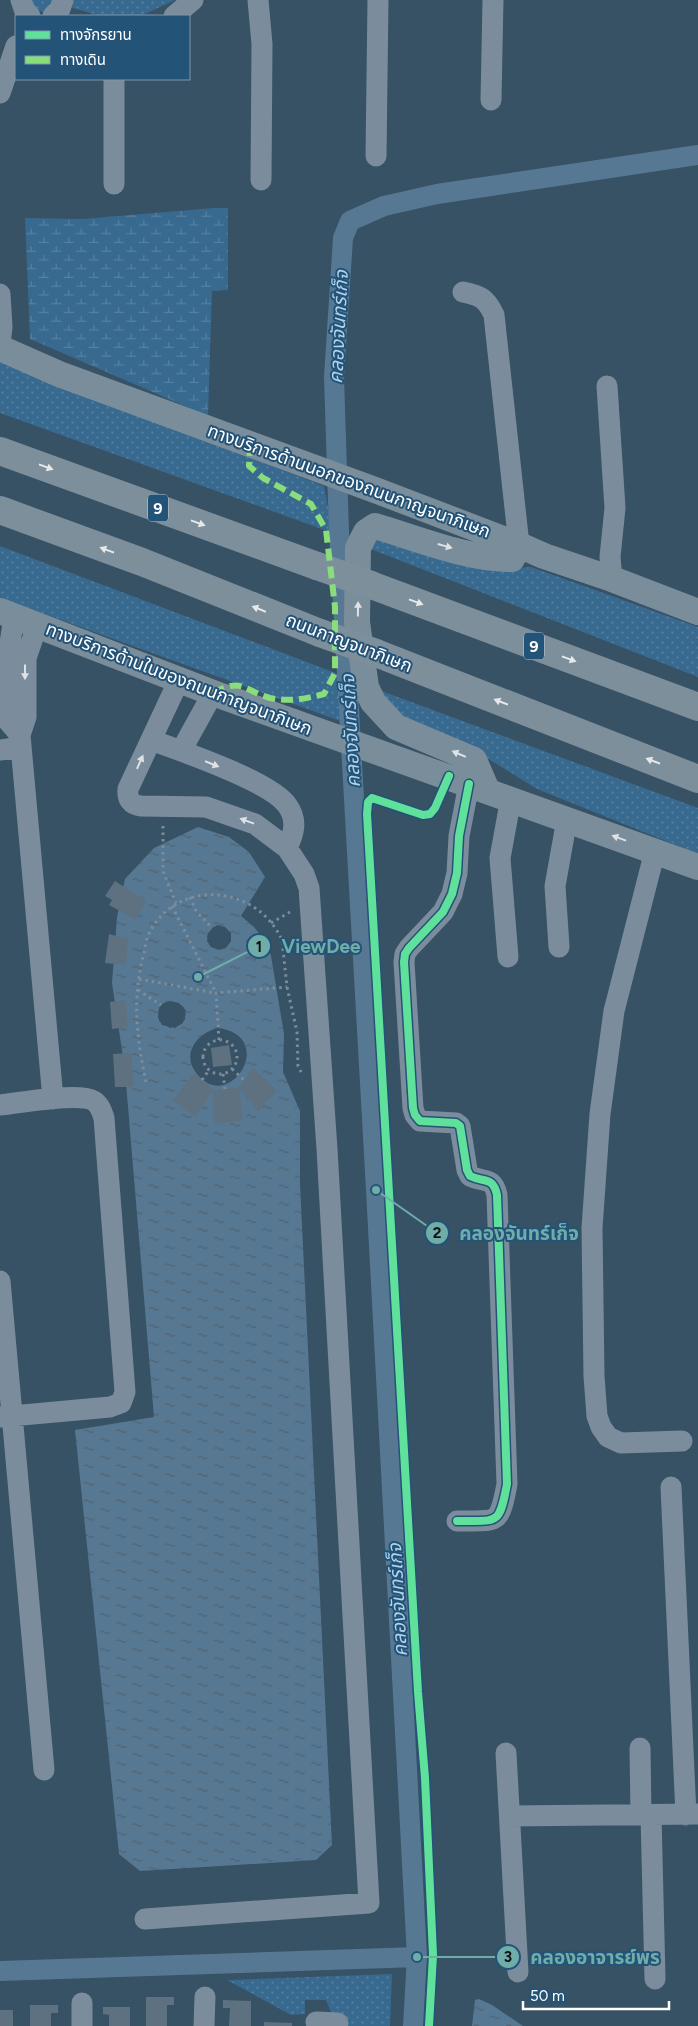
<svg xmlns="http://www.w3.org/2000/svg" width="698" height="2026" font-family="Figtree,'Noto Sans Thai',sans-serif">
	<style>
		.grass { fill: url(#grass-dots) }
		.wetland { fill: url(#wetland-marsh) }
		.water { fill: url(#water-ripples); fill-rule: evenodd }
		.pier { fill: #375165; fill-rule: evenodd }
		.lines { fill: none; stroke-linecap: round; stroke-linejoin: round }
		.canal { stroke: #577892; stroke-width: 20 }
		.building { fill: #5e7180 }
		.path { stroke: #7b8d9c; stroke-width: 3; stroke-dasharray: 2.5 4; stroke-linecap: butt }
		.minor { stroke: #7b8d9c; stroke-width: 21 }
		.major { stroke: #7a8d9b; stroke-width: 26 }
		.highway { stroke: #7e8f9c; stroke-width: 28 }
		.highway-bridge { stroke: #7e8f9c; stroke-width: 28 }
		.quiet { stroke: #8add7b; stroke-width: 6; stroke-dasharray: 12 6; stroke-linecap: butt }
		.cycleway-casing { stroke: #245378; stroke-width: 11 }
		.cycleway { stroke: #60e19b; stroke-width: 8 }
		.oneway { fill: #e5e9eb }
		.oneway2 { fill: #dee2e6 }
		.labels { text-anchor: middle; stroke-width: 4; stroke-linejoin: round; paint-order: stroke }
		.shield { fill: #245378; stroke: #bdcbd6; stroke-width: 1 }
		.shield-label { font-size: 16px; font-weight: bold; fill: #fff }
		.street-label { font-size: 18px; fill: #fff; stroke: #245378 }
		.water-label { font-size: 19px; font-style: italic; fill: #b1d3ec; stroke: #245378 }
		.leader { fill: none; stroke: #6fada8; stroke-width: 2 }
		.callout-dot { fill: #6fada8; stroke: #245378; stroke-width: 2 }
		.mark-label { font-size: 15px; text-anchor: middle; font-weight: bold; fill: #111 }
		.callout-label { font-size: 19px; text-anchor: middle; font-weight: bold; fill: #6fada8; stroke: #245378; stroke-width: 4; stroke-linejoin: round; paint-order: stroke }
	</style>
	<defs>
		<pattern id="grass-dots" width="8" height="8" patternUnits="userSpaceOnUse" patternTransform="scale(1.25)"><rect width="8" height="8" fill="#38698f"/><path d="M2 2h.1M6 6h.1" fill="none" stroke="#5680a0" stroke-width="1.8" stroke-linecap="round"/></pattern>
		<pattern id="wetland-marsh" width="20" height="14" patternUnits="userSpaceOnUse" patternTransform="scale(1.25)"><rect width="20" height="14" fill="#38698f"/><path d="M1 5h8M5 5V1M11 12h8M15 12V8" fill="none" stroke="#5680a0"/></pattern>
		<pattern id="water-ripples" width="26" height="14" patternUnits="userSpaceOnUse" patternTransform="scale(1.25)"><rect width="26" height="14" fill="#577892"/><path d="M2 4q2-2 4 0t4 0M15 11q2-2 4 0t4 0" fill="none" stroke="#52626f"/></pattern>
	</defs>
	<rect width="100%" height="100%" fill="#375165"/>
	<path class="grass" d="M30 0H55L44 12 35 10Z
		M70 0H175L141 16H100L70 7Z
		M0 362 324 486 333 533 0 413Z
		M370 538 503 569 531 567 698 627V677L368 548Z
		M0 546 341 675 343 722 0 598Z
		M379 690 698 808V854L537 789 469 747 414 728Z
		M392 1974 390 2026H345L346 2017 332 2015 326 2000H305V2014L291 2015 227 1980Z"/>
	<path class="wetland" d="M214 208H228V290L212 291 208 416 30 339 25 218 82 219Z"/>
	<path class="water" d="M198 827 229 837 249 852 265 877 241 916 253 926 265 940 271 956 284 1034 283 1072 300 1111V1184L332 1845 316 1860 140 1871 119 1854 75 1430 154 1417 125 1071 112 983 117 917 125 879 154 848ZM221 926 231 933V941L226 948 219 950 211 947 207 936 213 927ZM166 1002C180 1003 192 1006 182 1024L170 1028 159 1021V1008ZM217 1028C279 1035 230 1115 197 1074 181 1055 196 1034 217 1028Z
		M479 1999 492 2005 523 2026H472L475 2000Z"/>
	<path class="pier" d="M217 925 225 927 231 933V941L223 949 211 947 207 941 208 933ZM218 928 224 929 228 934 229 941 222 947 213 945 210 940V934Z
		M170 1001 179 1003 185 1010V1019L182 1023 175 1028 162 1025 158 1017 159 1008 162 1004ZM174 1003 181 1007 183 1015 180 1022 171 1026 162 1020 160 1013 163 1006Z"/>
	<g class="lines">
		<path class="canal" d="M0 1971 417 1957
			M413 2026 417 1957 376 1190 339 532 334 377 343 238 350 221 384 206 437 194 698 155"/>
	</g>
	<path class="building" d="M115 881 146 901 136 920 109 905 112 900 105 896Z
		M109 934 128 939 126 965 105 963Z
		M125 1000 128 1027 112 1029 110 1002Z
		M229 1045 232 1065 213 1067 211 1048Z
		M131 1053 134 1087H115L113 1054Z
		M253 1068 277 1091 258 1111 239 1088Z
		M194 1073 213 1090 239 1088 243 1120 215 1124 213 1090 195 1117 173 1100Z
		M146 1997H174V2005H167V2026H146Z
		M223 2000 251 2001V2026H229L230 2008H223Z
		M30 2005H58V2013H51V2026H30Z
		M103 2007H130V2026H109V2015L103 2014Z
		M0 2010H13V2026H0Z
		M264 2022 292 2023V2026H264Z"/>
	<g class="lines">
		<path class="path" d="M163 826V871L176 903
			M190 897 196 911 212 928
			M172 906 216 993
			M271 923 290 912
			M139 979 215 993
			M138 990 161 1005
			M219 1040 216 993 287 987
			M203 1057a17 17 0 1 1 34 0a17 17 0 1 1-34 0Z
			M232 1069 244 1080
			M223 1074 225 1089
			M202 1080 209 1070
			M146 1082C137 1040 132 999 143 957 145 951 145 944 147 938 173 877 256 883 282 940L287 987 297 1032 298 1066 301 1072"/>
		<path class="minor" d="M21 0 24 9 30 16
			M258 0 262 44 261 180
			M53 16 60 9 63 0
			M174 16 193 0
			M0 93 16 46
			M491 100 493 0
			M376 156 378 0
			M114 184V79
			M463 292C481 296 486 298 494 315L519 545
			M0 294 2 327 0 344
			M607 386 615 508 610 557 612 579
			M14 617 6 669V696L9 722 20 735
			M37 626 26 658V717L20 735 53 1099
			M151 740C181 751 270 781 287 805 298 820 294 834 287 848
			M0 750 21 747
			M181 751 213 693
			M655 851 614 1011 600 1114 592 1228 594 1376 597 1416 601 1427 608 1437 621 1443 682 1441
			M559 947 555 886 567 819
			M508 957 500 858 511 798
			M0 1105C18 1103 80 1092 94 1101 100 1105 102 1112 104 1118L125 1392 121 1403 110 1407 0 1417
			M0 1281 44 1770
			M671 1487 686 1815
			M457 1521C498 1520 499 1527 507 1484L497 1195C493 1176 484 1183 470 1176L467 1170 460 1126 456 1123 420 1121 415 1115 413 1108 404 962 405 954 409 948 443 912 452 894 457 873 459 836 469 784
			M640 1748 641 1815
			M506 1753 518 1972
			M651 1815 655 1979
			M510 1816 698 1814
			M145 1919 369 1903 327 1149 309 888 304 874 287 848 255 824 206 807 141 806C131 805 127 799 128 789L179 680
			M316 2022 338 2023
			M82 2026V2003
			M204 2026 205 1997"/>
		<path class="major" d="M0 348 59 374 375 490 519 545 544 556 612 579 698 612
			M0 611 213 693 698 867
			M487 790 474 760 396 727 373 702 366 687 357 622 358 548 366 532 375 526C416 538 470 560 512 559L519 545"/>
		<path class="highway" d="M0 451 317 566
			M0 510 142 562 320 633
			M371 585 698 707
			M376 653 698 779"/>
		<path class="highway-bridge" d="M317 566 371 585
			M320 633 376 653"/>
		<path class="quiet" d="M213 693C243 677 242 690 270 698 289 702 305 699 324 694L335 673V607L326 530 311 504 263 478 249 466 250 445"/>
		<defs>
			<path id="cycleway" d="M457 1521C498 1520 499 1527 507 1484L497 1195C493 1176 484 1183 470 1176L467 1170 460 1126 456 1123 420 1121 415 1115 413 1108 404 962 405 954 409 948 443 912 452 894 457 873 459 836 469 784
				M429 2026 433 1955 425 1778 418 1692 367 814 368 802 372 798 423 815 430 814 435 808 449 776"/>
		</defs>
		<use href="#cycleway" class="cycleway-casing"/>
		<use href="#cycleway" class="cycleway"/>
	</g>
	<defs><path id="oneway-solid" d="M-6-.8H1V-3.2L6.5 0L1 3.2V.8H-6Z" transform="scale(1.25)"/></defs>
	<g class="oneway">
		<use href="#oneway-solid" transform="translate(46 467) rotate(20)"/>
		<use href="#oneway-solid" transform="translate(198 523) rotate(20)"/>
		<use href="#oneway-solid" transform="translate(107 550) rotate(-160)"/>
		<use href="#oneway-solid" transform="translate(416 602) rotate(20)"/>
		<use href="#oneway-solid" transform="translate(259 609) rotate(-158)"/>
		<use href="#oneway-solid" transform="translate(569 659) rotate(20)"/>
		<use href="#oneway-solid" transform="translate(501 702) rotate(-159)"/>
		<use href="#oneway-solid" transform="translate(653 761) rotate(-159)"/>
	</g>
	<g class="oneway2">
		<use href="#oneway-solid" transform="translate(445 546) rotate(16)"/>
		<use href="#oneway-solid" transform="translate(358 609) rotate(-89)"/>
		<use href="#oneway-solid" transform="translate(25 672) rotate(90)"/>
		<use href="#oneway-solid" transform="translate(459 754) rotate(-157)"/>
		<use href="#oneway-solid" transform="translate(140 762) rotate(-66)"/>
		<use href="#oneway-solid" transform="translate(212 764) rotate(22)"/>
		<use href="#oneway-solid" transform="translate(247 821) rotate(-160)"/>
		<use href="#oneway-solid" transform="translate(619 838) rotate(-160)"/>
	</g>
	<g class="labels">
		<g class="shield">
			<rect x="148" y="494.5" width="20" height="27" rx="4"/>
			<rect x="524" y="632.5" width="20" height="27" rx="4"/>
		</g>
		<g class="shield-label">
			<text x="158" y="514">9</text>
			<text x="534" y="652">9</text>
		</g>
		<g class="street-label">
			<text transform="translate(349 481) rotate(20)" y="6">ทางบริการด้านนอกของถนนกาญจนาภิเษก</text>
			<text transform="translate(349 643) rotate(21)" y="6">ถนนกาญจนาภิเษก</text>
			<text transform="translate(179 679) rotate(21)" y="6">ทางบริการด้านในของถนนกาญจนาภิเษก</text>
		</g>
		<g class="water-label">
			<text transform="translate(338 327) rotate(-87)" y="7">คลองจันทร์เก็จ</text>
			<text transform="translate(350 731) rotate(-93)" y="7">คลองจันทร์เก็จ</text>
			<text transform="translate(397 1600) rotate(-93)" y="7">คลองจันทร์เก็จ</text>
		</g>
	</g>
	<path class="leader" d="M198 977L259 946M376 1190L437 1233M417 1957L508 1957"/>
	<g class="callout-dot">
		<circle cx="198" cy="977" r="5"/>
		<circle cx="376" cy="1190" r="5"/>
		<circle cx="417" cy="1957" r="5"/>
		<circle cx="259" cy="946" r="12"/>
		<circle cx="437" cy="1233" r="12"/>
		<circle cx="508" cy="1957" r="12"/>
	</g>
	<g class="mark-label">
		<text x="259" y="952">1</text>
		<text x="437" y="1238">2</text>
		<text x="508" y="1962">3</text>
	</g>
	<g class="callout-label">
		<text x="321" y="953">ViewDee</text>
		<text x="519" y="1240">คลองจันทร์เก็จ</text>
		<text x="595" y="1964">คลองอาจารย์พร</text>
	</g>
	<rect x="15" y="15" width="175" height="65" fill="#245378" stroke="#7c98ae"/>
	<rect x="25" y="31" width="25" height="8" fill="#60e19b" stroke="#7c98ae"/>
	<text x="60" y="40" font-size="15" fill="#ffffff">ทางจักรยาน</text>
	<rect x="25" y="56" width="25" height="8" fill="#8add7b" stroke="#7c98ae"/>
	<text x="60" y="65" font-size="15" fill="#ffffff">ทางเดิน</text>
	<path d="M523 2001v8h146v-8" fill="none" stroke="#ffffff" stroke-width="2.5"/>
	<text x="530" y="2001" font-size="15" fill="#ffffff" stroke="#245378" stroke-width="4" paint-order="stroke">50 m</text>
</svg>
